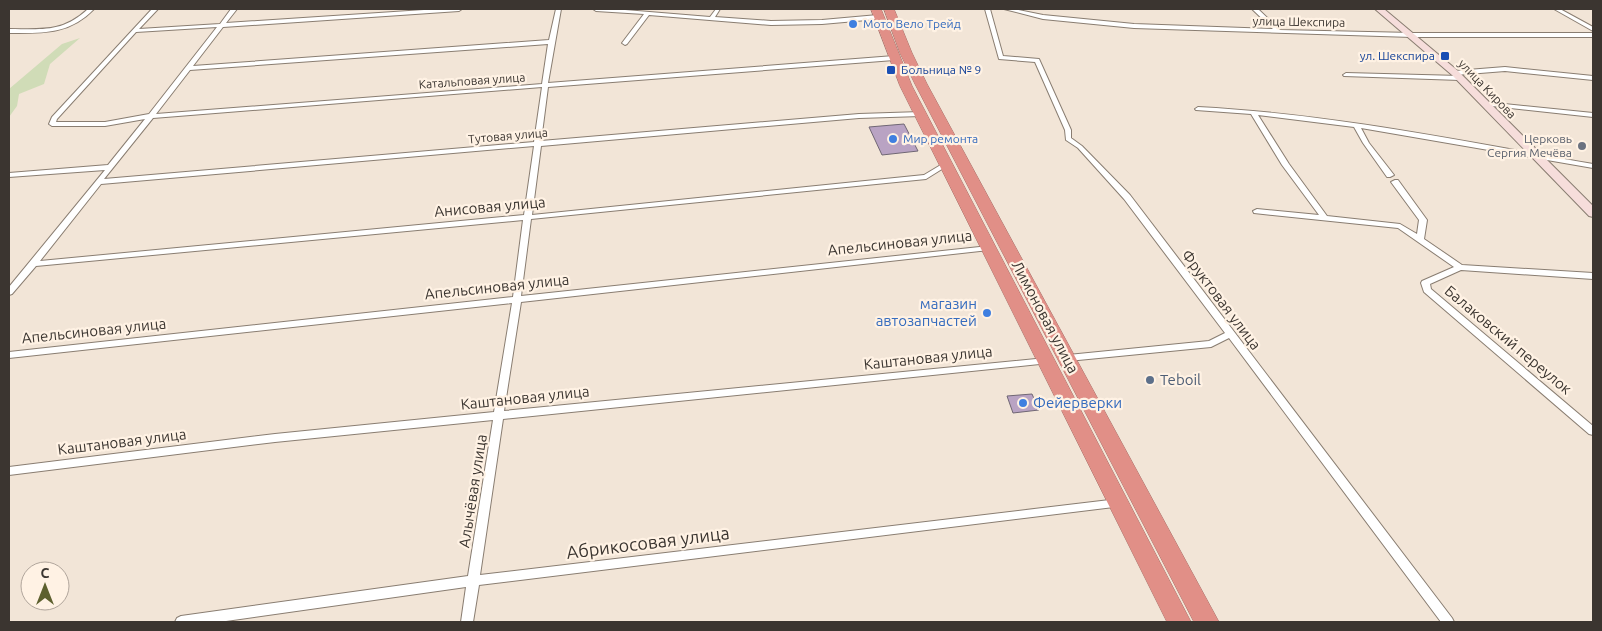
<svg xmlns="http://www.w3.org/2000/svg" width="1602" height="631" font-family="Ubuntu,sans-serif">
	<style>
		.green { fill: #d0dcb7 }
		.building { fill: #b9a3c3; stroke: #706774 }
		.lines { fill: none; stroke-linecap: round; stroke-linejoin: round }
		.street-casing { stroke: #897d71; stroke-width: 2 }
		.secondary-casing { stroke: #897d71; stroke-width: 2 }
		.highway-casing { stroke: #a77069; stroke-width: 1 }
		.street { fill: #fff; fill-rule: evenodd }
		.secondary { fill: #f6dddb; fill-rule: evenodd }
		.highway { fill: #e18f87; fill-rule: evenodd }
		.shop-dot { fill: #3f7fe0; stroke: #fff2e4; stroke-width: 2 }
		.transit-dot { fill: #1a4fb4; stroke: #fff2e4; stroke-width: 2 }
		.worship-dot { fill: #6b7280; stroke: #fff2e4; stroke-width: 2 }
		.service-dot { fill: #5c6f8a; stroke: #fff2e4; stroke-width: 2 }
		.labels { text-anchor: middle; stroke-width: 4.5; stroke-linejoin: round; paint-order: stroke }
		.far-street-label { font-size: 12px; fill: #3b3530; stroke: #fff2e4 }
		.far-shop-label { font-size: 12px; fill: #366cbe; stroke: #fff2e4; text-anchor: start }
		.far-transit-label { font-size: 12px; fill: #164399; stroke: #fff2e4; text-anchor: end }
		.far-worship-label { font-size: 12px; fill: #5b616d; stroke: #fff2e4; text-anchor: end }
		.street-label { font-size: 15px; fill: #3b3530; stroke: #fff2e4 }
		.shop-label { font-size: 15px; fill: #366cbe; stroke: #fff2e4; text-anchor: end }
		.service-label { font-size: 15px; fill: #4e5e75; stroke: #fff2e4; text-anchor: start }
		.near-street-label { font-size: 18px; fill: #3b3530; stroke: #fff2e4 }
	</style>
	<rect width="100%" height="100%" fill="#f2e5d7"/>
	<path class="green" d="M80 38 50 64 44 84 19 94 17 106 9 117V89L62 44Z"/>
	<path class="building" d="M904 124 918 151 882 155 869 127Z
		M1032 394 1039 410 1013 413 1007 396Z"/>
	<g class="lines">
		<defs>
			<path id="street" d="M88 9H94C69 35 42 33 9 33V29C42 29 62 33 88 9Z
				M152 9H158L139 29 220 24 231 9H237L226 23 439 9H462L459 11 223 27 193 66 549 40 556 9H561L548 83 894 56 897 58 894 60 548 87 541 141 859 114 921 112 924 114 921 116 859 118 541 146 532 215 924 175 944 163 946 162 950 164 926 179 531 219 521 296 989 246 993 248 989 250 521 302 504 411 1046 358 1049 359 1051 361 1049 363 503 419 480 575 1118 499 1122 500 1123 503 1122 506 479 585 473 622H461L466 587 219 622H175L177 618 181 616 468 576 493 420 275 442 9 475V467L275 434 494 412 512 303 9 358V352L513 297 523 220 36 266 12 294 9 295V287L105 170 9 177V173L108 165 145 119 105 126H52L49 124 52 117ZM217 27 149 114 105 122H56L57 119 136 32ZM548 44 542 84 156 114 190 70ZM542 87 534 142 104 179 153 118ZM534 146 524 215 40 261 101 184Z
				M593 9H613L710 17 716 9H720L715 17 771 21 822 20 878 15 881 17 878 19 822 24 771 25 649 15 627 44 625 45 622 43 644 14 596 11Z
				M985 9H990L1003 56 1039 59 1071 130V138L1082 146 1130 195 1452 618 1454 622H1441L1229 338 1211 347 1068 361 1065 360 1063 358 1065 356 1068 355 1209 341 1225 333 1124 199 1078 148 1066 140 1065 130 1035 62 999 59Z
				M1004 9H1013L1043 15 1134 24 1273 29 1252 9H1258L1280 30 1412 33H1593V37H1412L1134 28 1043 19Z
				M1554 9H1560L1593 27V31Z
				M1505 67 1593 76V80L1505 71 1455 75 1452 73 1455 71Z
				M1346 73 1460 76 1463 78 1460 80 1344 76 1343 75Z
				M1485 102 1593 113V117L1483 105 1482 104Z
				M1198 107C1331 114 1462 141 1593 164V168L1361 128 1369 143 1394 175 1390 177H1387L1363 143 1354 127 1258 115 1289 164 1327 216 1400 224 1417 234 1419 220 1391 182 1395 180H1398L1427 220 1424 239 1462 265 1593 273V279L1461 270 1430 284 1431 289 1593 426V435L1589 434 1424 292 1421 283 1422 281 1454 267 1398 228 1254 213 1253 211 1257 209 1319 215 1282 165 1251 114 1196 110 1195 109Z"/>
			<path id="secondary" d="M1375 9H1384L1458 71 1593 206V217L1589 216 1452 75Z"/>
			<path id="highway" d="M871 9H881L912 86 1191 622H1167L900 86Z
				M884 9H894L912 53 927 84 1219 622H1194L915 84 900 53Z"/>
		</defs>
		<use href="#street" class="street-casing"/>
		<use href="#secondary" class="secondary-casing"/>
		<use href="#highway" class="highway-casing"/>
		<use href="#street" class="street"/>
		<use href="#secondary" class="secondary"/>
		<use href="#highway" class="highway"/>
	</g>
	<g class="shop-dot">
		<circle cx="853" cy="24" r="5"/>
		<circle cx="893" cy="139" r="5"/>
		<circle cx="987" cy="313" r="5"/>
		<circle cx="1023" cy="403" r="5"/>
	</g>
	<g class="transit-dot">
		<rect x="1440" y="51" width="10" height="10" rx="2.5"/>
		<rect x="886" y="65" width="10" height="10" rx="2.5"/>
	</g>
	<circle class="worship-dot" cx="1582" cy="146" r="5"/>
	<circle class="service-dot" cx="1150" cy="380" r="5"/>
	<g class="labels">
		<g class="far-street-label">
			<text transform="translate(1299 22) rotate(1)" y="4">улица Шекспира</text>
			<text transform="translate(472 81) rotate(-4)" y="4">Катальповая улица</text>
			<text transform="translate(1487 89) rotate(46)" y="4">улица Кирова</text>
			<text transform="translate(508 136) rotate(-5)" y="4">Тутовая улица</text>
		</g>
		<g class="far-shop-label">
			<text x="863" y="28">Мото Вело Трейд</text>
			<text x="903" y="143">Мир ремонта</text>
		</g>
		<g class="far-transit-label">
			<text x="1435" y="60">ул. Шекспира</text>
			<text x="901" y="74" text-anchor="start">Больница № 9</text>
		</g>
		<g class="far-worship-label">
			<text x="1572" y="143">Церковь<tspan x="1572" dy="14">Сергия Мечёва</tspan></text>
		</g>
		<g class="street-label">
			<text transform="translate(490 207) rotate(-5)" y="5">Анисовая улица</text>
			<text transform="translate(900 243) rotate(-6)" y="5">Апельсиновая улица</text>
			<text transform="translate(497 287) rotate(-6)" y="5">Апельсиновая улица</text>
			<text transform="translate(1221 300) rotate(53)" y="5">Фруктовая улица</text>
			<text transform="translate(1045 317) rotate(62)" y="5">Лимоновая улица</text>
			<text transform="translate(94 331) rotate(-6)" y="5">Апельсиновая улица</text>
			<text transform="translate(1508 340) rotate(40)" y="5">Балаковский переулок</text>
			<text transform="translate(928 358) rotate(-6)" y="5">Каштановая улица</text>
			<text transform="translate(525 398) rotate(-6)" y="5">Каштановая улица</text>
			<text transform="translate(122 442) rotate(-7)" y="5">Каштановая улица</text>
			<text transform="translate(473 491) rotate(-81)" y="5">Алычёвая улица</text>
		</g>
		<g class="shop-label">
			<text x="977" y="309">магазин<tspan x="977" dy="17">автозапчастей</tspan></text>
			<text x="1033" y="408" text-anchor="start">Фейерверки</text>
		</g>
		<g class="service-label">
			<text x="1160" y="385">Teboil</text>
		</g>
		<g class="near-street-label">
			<text transform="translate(648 543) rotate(-7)" y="6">Абрикосовая улица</text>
		</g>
	</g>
	<rect width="1602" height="631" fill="none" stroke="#3b3530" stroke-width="20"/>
	<g transform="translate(45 586)"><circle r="24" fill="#fff2e4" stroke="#b1a69c"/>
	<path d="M0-4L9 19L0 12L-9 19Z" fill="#5d602e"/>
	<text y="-8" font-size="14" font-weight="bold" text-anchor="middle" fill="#3b3530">С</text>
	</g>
</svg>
